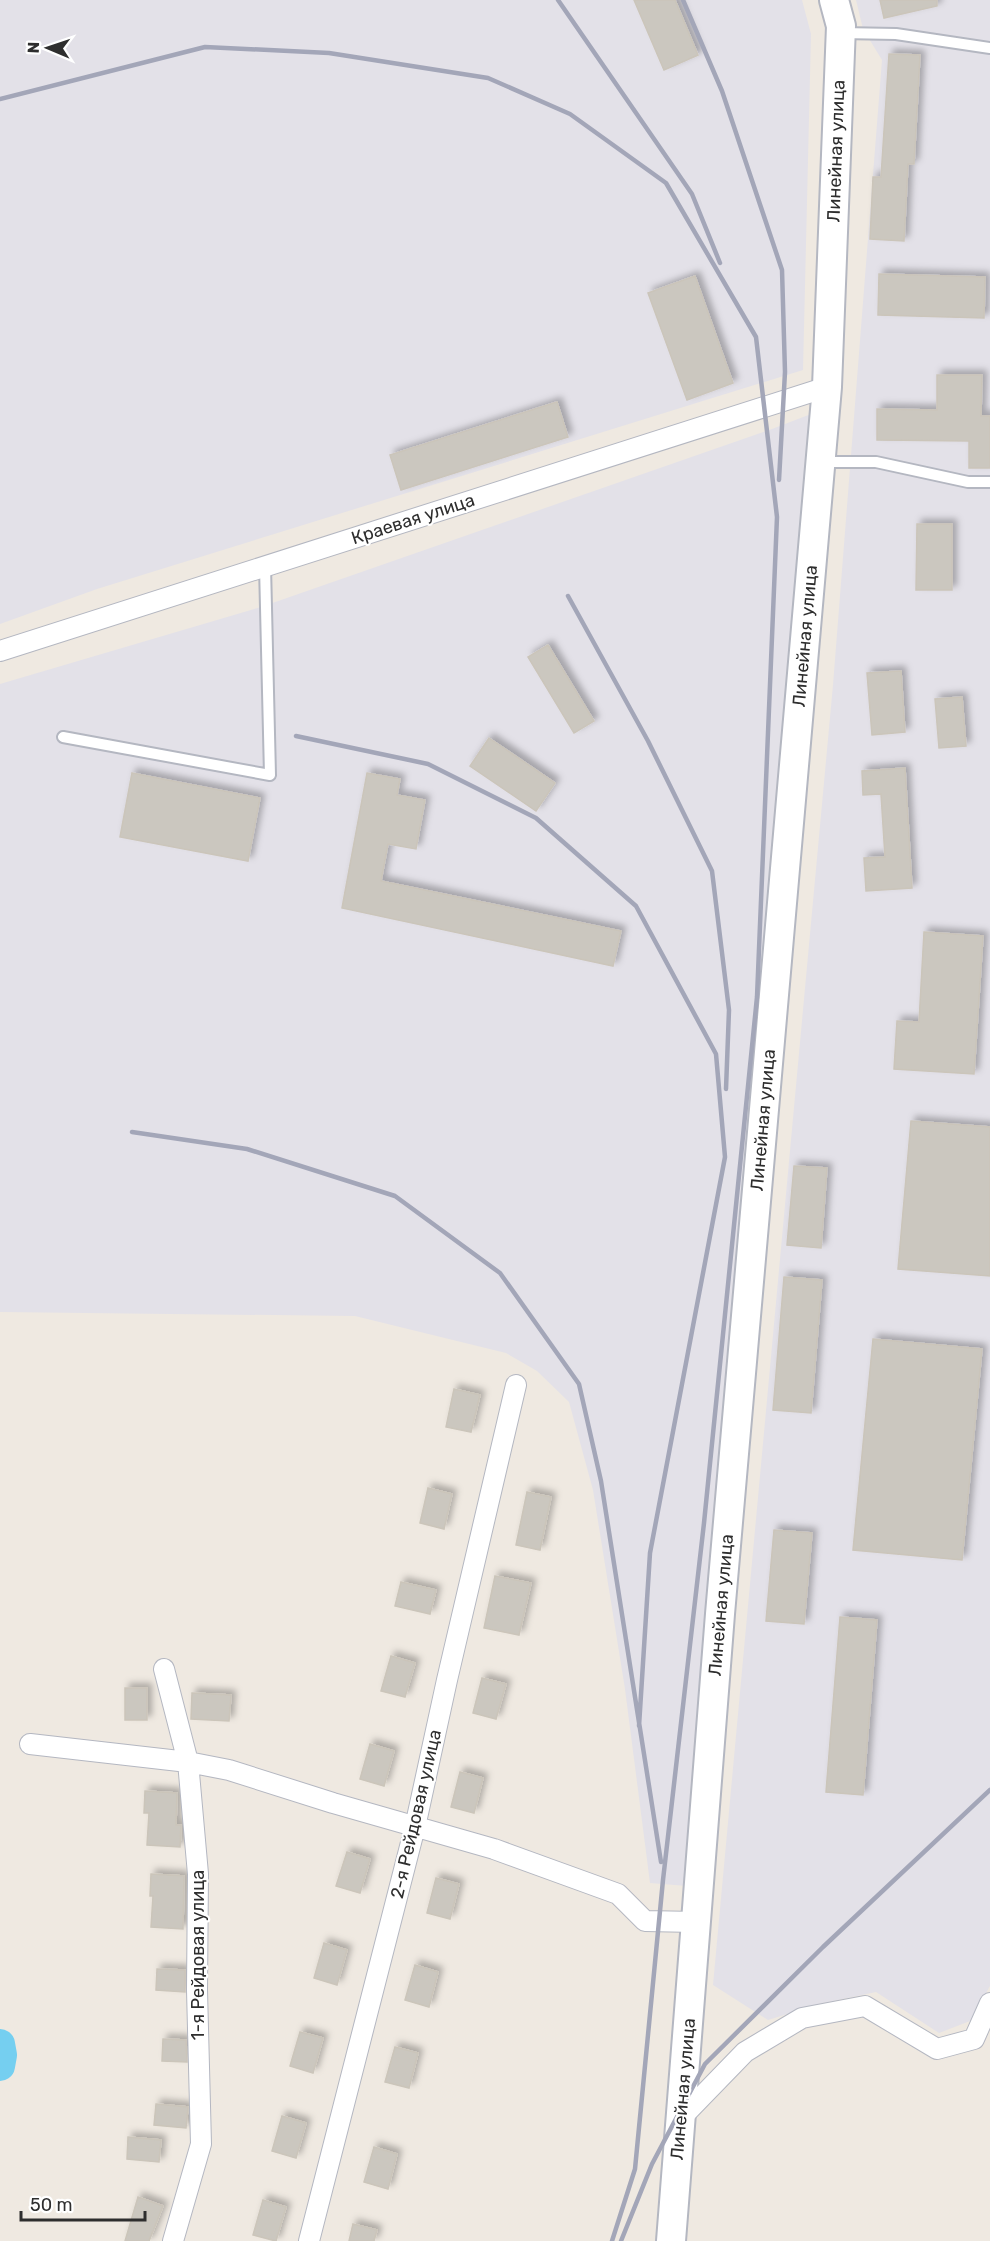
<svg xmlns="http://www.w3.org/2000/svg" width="990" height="2241" font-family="Rubik,sans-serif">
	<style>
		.industrial { fill: #e3e1e8 }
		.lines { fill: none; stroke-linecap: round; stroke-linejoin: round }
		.river { stroke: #75cff0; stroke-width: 30 }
		.building { fill: #cbc7bf; stroke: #cbc5ba; stroke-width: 1.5; filter: url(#shadow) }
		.lane-casing { stroke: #b4b7c1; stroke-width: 14 }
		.street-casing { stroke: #b4b7c1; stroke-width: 22 }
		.secondary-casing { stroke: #b4b7c1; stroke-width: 32 }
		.lane { stroke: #fff; stroke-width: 10 }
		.street { stroke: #fff; stroke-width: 20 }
		.secondary { stroke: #fff; stroke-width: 28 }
		.rail { stroke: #a3a6b8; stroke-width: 4.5 }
		.labels { text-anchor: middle; stroke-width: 4.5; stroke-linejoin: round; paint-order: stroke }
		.street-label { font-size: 18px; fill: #2e2e2e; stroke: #fff }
	</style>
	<defs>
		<filter id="shadow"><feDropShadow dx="4.5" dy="-4.5" stdDeviation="3" flood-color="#0004"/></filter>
	</defs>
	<rect width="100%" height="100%" fill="#efe9e1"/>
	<path class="industrial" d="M0 0H802L811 34 803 370 97 589 0 624Z
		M856 0H990V1986L970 2021 939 2033 876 1992 819 2004 768 2020 713 1985 833 685 882 60 863 29Z
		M811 414 687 1886 650 1883 625 1689 593 1490 569 1402 537 1371 506 1353 355 1316 0 1312V684L261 607 772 429Z"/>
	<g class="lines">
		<path class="river" d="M0 2044 2 2055 0 2066"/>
	</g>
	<path class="building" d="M634 0H675L698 55 664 70Z
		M880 0H937V6L884 18Z
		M889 54 920 55 914 164H908L904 241 870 239 873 177H881Z
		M879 274 985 277 984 318 878 315Z
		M695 276 733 383 687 400 648 293Z
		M937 375H982L981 416H990V468H969V441L877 440V409L937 410Z
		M557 402 568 437 401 490 390 455Z
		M917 524H952V590H916Z
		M548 645 594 721 574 733 528 657Z
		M901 671 905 732 872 735 867 673Z
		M962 697 966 746 939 748 935 699Z
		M489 738 555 783 536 811 470 766Z
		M905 768 912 888 866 891 864 858 885 857 881 794 863 795 862 771Z
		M132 773 260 798 248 861 120 837Z
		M367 773 400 779 397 795 425 800 416 849 388 844 381 881 621 931 613 966 342 908Z
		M924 932 983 936 974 1074 894 1069 897 1021 919 1022Z
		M911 1121 990 1127V1276L898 1269Z
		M794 1166 827 1168 821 1248 787 1245Z
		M784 1277 822 1280 811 1413 773 1410Z
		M873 1339 982 1349 962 1560 853 1550Z
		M454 1389 480 1395 471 1432 446 1427Z
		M428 1488 452 1494 444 1529 420 1523Z
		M527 1492 551 1497 540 1550 516 1545Z
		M774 1530 812 1533 804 1624 766 1621Z
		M495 1576 531 1583 519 1635 484 1628Z
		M401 1582 436 1590 430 1614 395 1606Z
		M840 1617 877 1620 863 1795 826 1792Z
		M391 1656 415 1663 405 1697 381 1691Z
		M482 1678 506 1684 496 1719 473 1713Z
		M125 1688H147V1720H125Z
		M192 1693 231 1695 229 1721 191 1719Z
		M370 1744 394 1751 384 1786 360 1779Z
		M460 1772 483 1778 474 1813 451 1807Z
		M145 1791 177 1793 176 1825H181L180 1847 147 1845 149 1813H144Z
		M347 1852 370 1859 360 1893 336 1886Z
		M151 1874 184 1876 183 1929 151 1927 153 1896H150Z
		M436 1878 459 1884 450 1919 427 1913Z
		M324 1943 347 1950 337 1985 314 1978Z
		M415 1965 438 1972 429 2007 405 2000Z
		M157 1969 185 1970V1992L156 1990Z
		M300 2032 323 2038 313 2073 290 2066Z
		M163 2039 186 2040 187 2062 162 2061Z
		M395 2047 418 2053 409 2088 385 2082Z
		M156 2104 188 2107 186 2128 154 2125Z
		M282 2116 306 2123 296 2158 272 2151Z
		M128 2137 161 2140 159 2162 127 2159Z
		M374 2147 397 2154 388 2189 364 2182Z
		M138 2197 163 2206 149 2241H125Z
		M263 2200 286 2207 276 2241 253 2235Z
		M353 2224 377 2230 374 2241H349Z"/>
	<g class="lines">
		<defs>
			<path id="lane" d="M841 33 896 34 990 48
				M820 462H876L968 482H990
				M63 737 270 775 265 566"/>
			<path id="street" d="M0 651 827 387
				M164 1669 188 1762 198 1874 197 1990 201 2144 173 2241
				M30 1744 188 1762 229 1770 333 1803 494 1849 618 1894 645 1921 696 1922
				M680 2119 745 2052 802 2018 865 2006 937 2049 974 2039 990 2003
				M309 2241 415 1827 447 1680 516 1385"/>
			<path id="secondary" d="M671 2241 720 1614 827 387 841 26 834 0"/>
		</defs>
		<use href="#lane" class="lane-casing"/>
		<use href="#street" class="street-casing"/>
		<use href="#secondary" class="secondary-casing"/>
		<use href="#lane" class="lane"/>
		<use href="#street" class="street"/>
		<use href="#secondary" class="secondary"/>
		<path class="rail" d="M558 0 692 194 720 263
			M683 0 722 91 782 270 785 372 779 480
			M0 99 205 47 329 53 488 78 570 114 666 183 756 337 777 517 757 997 704 1523 663 1880 635 2169 612 2241
			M568 596 648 741 712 871 729 1010 726 1089
			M296 736 428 764 536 818 636 906 716 1054 725 1157 650 1553 639 1726
			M132 1132 247 1149 395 1196 500 1273 579 1384 601 1481 661 1862
			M621 2241 652 2164 705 2064 823 1947 990 1790"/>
	</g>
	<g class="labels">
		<g class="street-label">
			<text transform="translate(836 151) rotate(-88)" y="6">Линейная улица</text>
			<text transform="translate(413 519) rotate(-18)" y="6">Краевая улица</text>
			<text transform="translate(805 636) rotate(-85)" y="6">Линейная улица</text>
			<text transform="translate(763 1120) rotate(-85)" y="6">Линейная улица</text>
			<text transform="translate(721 1605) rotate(-85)" y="6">Линейная улица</text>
			<text transform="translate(416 1814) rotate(-77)" y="6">2-я Рейдовая улица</text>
			<text transform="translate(198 1955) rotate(-90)" y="6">1-я Рейдовая улица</text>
			<text transform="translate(683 2089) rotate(-85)" y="6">Линейная улица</text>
		</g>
	</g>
	<g transform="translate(48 48) rotate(272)" stroke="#ffffff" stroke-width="4.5" paint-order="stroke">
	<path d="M0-4.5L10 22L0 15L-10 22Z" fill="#2e2e2e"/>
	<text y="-9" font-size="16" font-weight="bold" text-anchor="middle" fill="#2e2e2e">N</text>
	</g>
	<path d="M21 2211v9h124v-9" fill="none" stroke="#2e2e2e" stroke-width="3"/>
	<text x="30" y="2211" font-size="18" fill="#2e2e2e" stroke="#ffffff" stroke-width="4.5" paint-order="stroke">50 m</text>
</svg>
